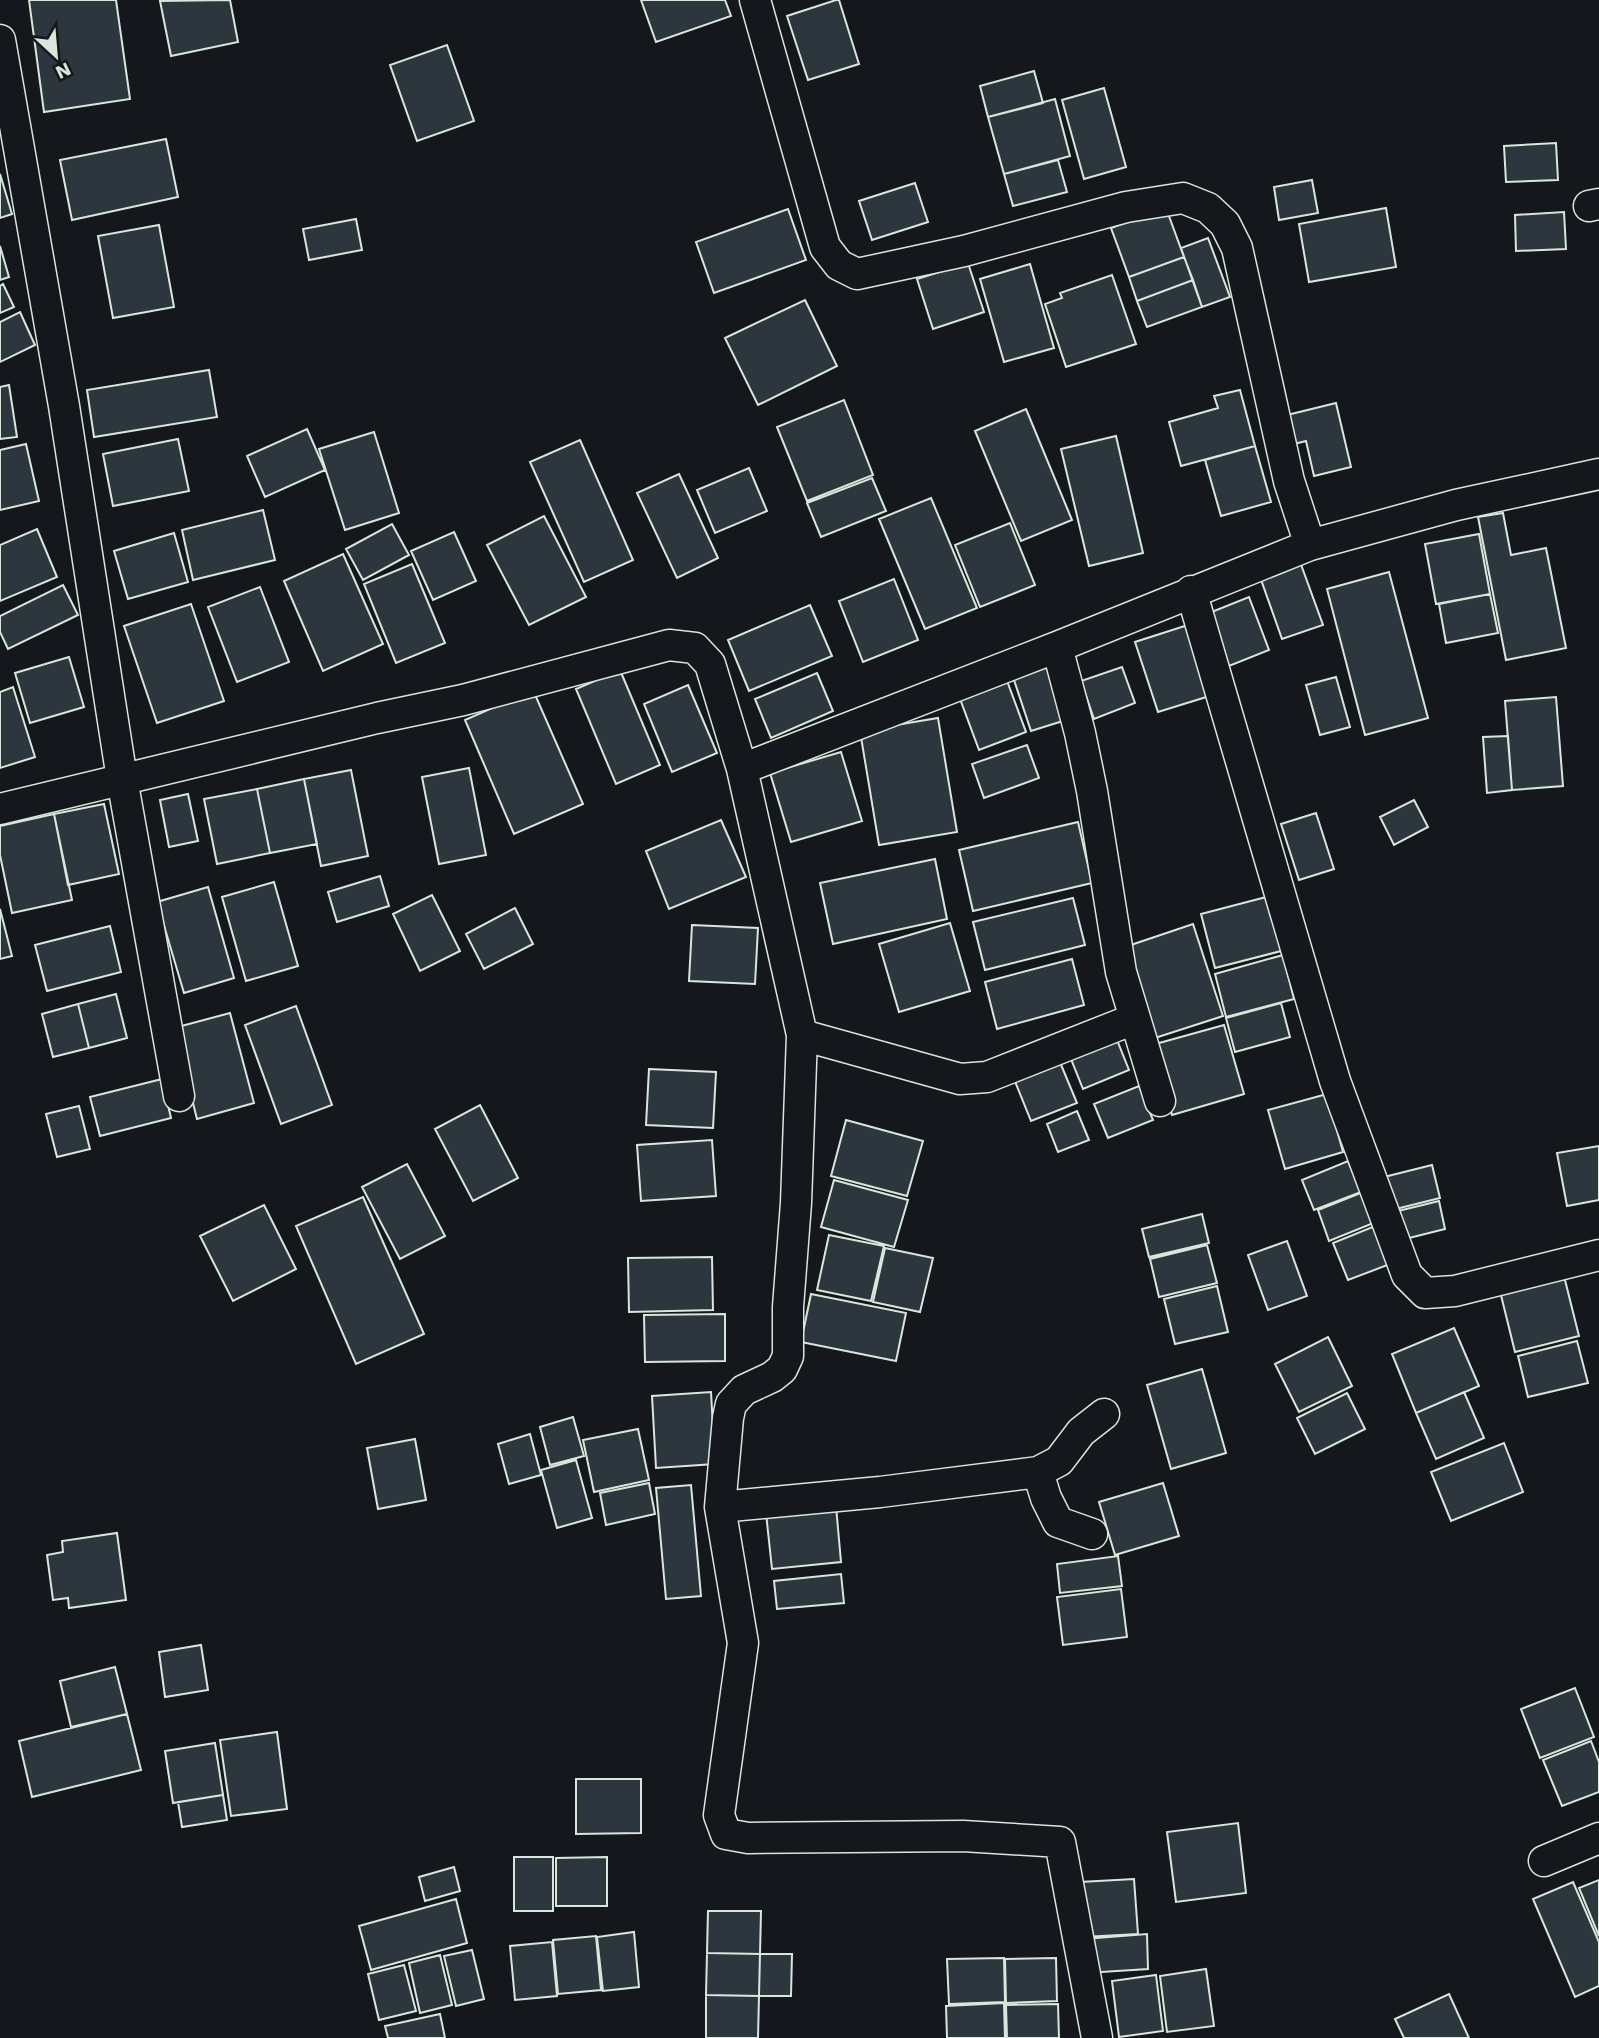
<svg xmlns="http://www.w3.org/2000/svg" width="1599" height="2038" font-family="'Work Sans',sans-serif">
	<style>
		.building { fill: #2c363c; stroke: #d8e6dc; stroke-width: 2 }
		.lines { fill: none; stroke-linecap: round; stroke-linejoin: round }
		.street-casing { stroke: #d8e6dc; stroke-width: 33 }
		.street { stroke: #14181c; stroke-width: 30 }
	</style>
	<rect width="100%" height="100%" fill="#14181c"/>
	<path class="building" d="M29 0H116L130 99 44 112Z
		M230 0 238 42 171 56 160 1Z
		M641 0H725L731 16 656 42Z
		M836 0H839L859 64 808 80 787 16Z
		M447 45 474 121 417 141 390 65Z
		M1034 71 1043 103 988 117 980 86Z
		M1104 88 1126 167 1084 179 1062 100Z
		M1055 99 1070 156 1004 174 988 117Z
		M166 139 178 197 72 220 60 160Z
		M1556 143 1558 180 1506 182 1504 146Z
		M1058 160 1067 192 1013 206 1004 174Z
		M0 174 12 214 0 218Z
		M1312 180 1318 213 1279 220 1274 187Z
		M915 183 928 222 872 240 859 201Z
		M1166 208 1184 257 1129 277 1111 228Z
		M1386 208 1396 267 1309 282 1299 224Z
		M788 209 806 260 714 293 696 242Z
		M1564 212 1566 249 1516 251 1515 215Z
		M356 219 362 250 309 260 303 229Z
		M159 225 174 307 113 318 98 236Z
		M1208 238 1230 297 1202 307 1181 248Z
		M0 246 9 277 0 280Z
		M1184 257 1193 280 1137 301 1129 277Z
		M968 263 984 312 933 329 917 279Z
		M1030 264 1054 348 1004 362 980 279Z
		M1112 275 1136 344 1066 367 1045 304 1062 298 1060 293Z
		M1193 280 1202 307 1147 327 1137 301Z
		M3 284 14 307 0 313V286Z
		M805 300 837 366 758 405 725 338Z
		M20 312 35 345 0 362V322Z
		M209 370 217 417 94 437 87 390Z
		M9 385 17 437 0 439V387Z
		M1240 390 1255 446 1181 466 1169 422 1218 408 1214 396Z
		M844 400 873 475 807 501 777 427Z
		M1336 403 1351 467 1314 476 1306 441 1290 445 1283 416Z
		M1026 409 1072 520 1021 541 975 431Z
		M307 429 325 470 265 497 247 456Z
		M374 432 399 513 345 530 319 449Z
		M1116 436 1143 553 1089 566 1061 449Z
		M178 439 189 491 113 506 103 454Z
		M580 440 633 560 584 582 530 462Z
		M26 444 39 501 0 510V450Z
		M1255 446 1271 502 1221 516 1205 460Z
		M749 468 767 511 715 533 697 490Z
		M679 474 718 558 677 578 637 493Z
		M872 478 886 511 821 537 807 503Z
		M931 498 977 608 925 629 879 519Z
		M263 510 275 560 193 580 182 530Z
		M1503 513 1511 555 1546 548 1566 648 1506 660 1478 517Z
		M544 516 586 597 529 625 487 545Z
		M1010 523 1035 585 980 607 955 545Z
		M392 524 409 555 363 580 346 549Z
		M37 529 57 577 0 601V545Z
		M454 532 476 581 433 600 411 551Z
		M174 533 188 582 128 599 114 551Z
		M1479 534 1490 594 1436 604 1425 544Z
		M343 554 383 644 323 671 284 581Z
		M1299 559 1323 625 1282 639 1259 574Z
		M412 564 445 643 396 663 364 584Z
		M1389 572 1428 718 1365 735 1327 589Z
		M894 579 918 640 863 662 839 601Z
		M63 585 78 615 8 649 0 632V616Z
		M260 587 289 662 237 682 208 607Z
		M1490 594 1498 633 1446 643 1439 604Z
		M1249 597 1269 650 1229 666 1209 613Z
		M191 604 224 701 157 723 124 626Z
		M810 605 832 656 749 691 728 640Z
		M1194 623 1216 694 1158 712 1135 642Z
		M69 657 84 707 30 723 15 673Z
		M1049 665 1066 720 1031 731 1013 677Z
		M1122 667 1135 703 1094 719 1081 681Z
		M620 670 660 765 616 784 576 689Z
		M1003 670 1026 732 979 750 956 688Z
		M817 673 833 711 771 738 755 699Z
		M1336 677 1350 727 1320 735 1306 685Z
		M688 685 717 753 672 772 644 704Z
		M13 687 35 757 0 768V692Z
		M533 690 583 804 514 834 465 720Z
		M1556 697 1563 786 1512 790 1505 701Z
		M938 718 957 832 879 845 860 731Z
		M1508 736 1512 790 1487 793 1483 737Z
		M1027 745 1039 778 984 798 972 764Z
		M841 752 862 821 791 842 770 773Z
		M469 768 486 855 439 864 422 777Z
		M351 770 368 856 321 866 304 779Z
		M304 779 317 844 270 853 257 789Z
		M257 789 270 853 217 864 204 799Z
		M188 794 198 841 169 847 160 800Z
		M1414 800 1428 827 1394 845 1380 817Z
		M104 804 119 874 68 885 54 814Z
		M1316 813 1334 869 1299 880 1281 824Z
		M54 814 72 900 12 913 0 855V826Z
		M721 820 746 877 669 909 646 851Z
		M1078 822 1092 883 973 911 959 850Z
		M935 859 947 919 833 944 820 883Z
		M380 876 389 906 337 922 328 892Z
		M274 882 298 966 246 981 222 897Z
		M208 887 234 978 184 993 157 902Z
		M432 895 460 951 420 971 393 914Z
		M1270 896 1285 950 1215 968 1201 914Z
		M1073 898 1085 945 985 970 973 922Z
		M515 908 533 944 484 969 466 934Z
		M0 909 12 956 0 959Z
		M950 923 970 991 899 1012 879 944Z
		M1193 924 1223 1016 1155 1038 1125 947Z
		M692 925 758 928 755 984 689 981Z
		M110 926 121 972 47 991 35 945Z
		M1283 955 1294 999 1226 1017 1215 974Z
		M1072 959 1084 1005 997 1029 985 982Z
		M116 994 127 1038 89 1048 78 1004Z
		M1281 1003 1290 1037 1235 1052 1226 1018Z
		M78 1004 89 1048 53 1057 42 1014Z
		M296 1006 332 1105 281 1124 245 1025Z
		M230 1013 254 1103 197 1119 174 1028Z
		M1224 1025 1244 1094 1172 1115 1152 1045Z
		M1115 1035 1129 1070 1083 1089 1069 1054Z
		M1057 1055 1077 1103 1031 1121 1012 1074Z
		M649 1069 716 1072 713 1128 646 1125Z
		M162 1079 171 1118 100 1136 90 1097Z
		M1139 1086 1153 1120 1108 1138 1094 1104Z
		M1327 1094 1343 1152 1285 1169 1268 1110Z
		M480 1105 518 1178 473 1201 435 1129Z
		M79 1106 90 1149 57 1157 46 1114Z
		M1077 1111 1089 1140 1058 1152 1047 1124Z
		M846 1120 923 1141 907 1196 831 1176Z
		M712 1140 716 1196 641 1201 637 1145Z
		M1599 1146V1200L1567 1206 1557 1153Z
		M1348 1161 1361 1192 1314 1210 1302 1180Z
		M407 1164 445 1236 400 1259 362 1187Z
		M1432 1165 1440 1198 1392 1210 1384 1177Z
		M834 1180 908 1200 894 1247 821 1227Z
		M1363 1192 1376 1222 1329 1241 1318 1210Z
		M363 1197 424 1334 356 1364 296 1226Z
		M1439 1201 1445 1229 1401 1240 1394 1212Z
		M264 1205 296 1269 233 1301 200 1236Z
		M1202 1214 1209 1243 1149 1257 1142 1229Z
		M1375 1226 1390 1264 1348 1280 1333 1243Z
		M829 1235 884 1246 871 1301 817 1290Z
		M1287 1241 1307 1296 1268 1310 1248 1255Z
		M1207 1245 1217 1283 1159 1297 1150 1259Z
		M885 1248 933 1258 920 1312 873 1302Z
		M712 1257 713 1310 629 1312 628 1258Z
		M1562 1268 1579 1336 1515 1352 1498 1283Z
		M1217 1286 1228 1332 1175 1344 1164 1299Z
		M811 1294 906 1313 896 1361 801 1342Z
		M725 1314V1361L645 1362 644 1315Z
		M1454 1328 1479 1386 1416 1413 1392 1354Z
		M1328 1337 1352 1386 1299 1412 1275 1364Z
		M1577 1341 1588 1383 1528 1397 1518 1356Z
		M1202 1369 1226 1453 1171 1469 1147 1385Z
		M711 1392 715 1464 656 1468 652 1396Z
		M1464 1392 1484 1438 1436 1459 1416 1413Z
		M1347 1393 1365 1429 1315 1454 1297 1418Z
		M573 1417 584 1456 550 1465 540 1427Z
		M638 1429 649 1480 594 1492 583 1440Z
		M530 1434 541 1475 509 1484 498 1444Z
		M415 1439 426 1500 378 1509 367 1448Z
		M1504 1443 1523 1492 1451 1521 1431 1472Z
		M576 1460 592 1518 557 1528 541 1470Z
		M649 1483 655 1514 606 1525 600 1493Z
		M1163 1483 1179 1536 1115 1555 1099 1502Z
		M691 1485 701 1596 666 1599 656 1488Z
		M836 1506 841 1562 772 1569 766 1513Z
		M117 1533 126 1600 69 1608 68 1598 53 1600 47 1555 63 1552 62 1541Z
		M1118 1556 1122 1586 1060 1593 1057 1564Z
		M841 1574 844 1603 777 1609 774 1581Z
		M1121 1589 1127 1637 1063 1645 1057 1597Z
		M201 1645 208 1690 165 1697 159 1652Z
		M115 1667 127 1714 71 1727 60 1681Z
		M1575 1688 1594 1737 1540 1758 1521 1709Z
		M127 1714 141 1770 32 1797 19 1741Z
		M277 1732 287 1809 231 1816 220 1740Z
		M1591 1741 1599 1762V1792L1562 1806 1543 1760Z
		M215 1743 223 1795 173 1803 165 1751Z
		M576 1779H641V1833L576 1834Z
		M223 1795 227 1820 182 1827 178 1802Z
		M1238 1823 1246 1893 1176 1902 1167 1832Z
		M514 1857H553V1911H514Z
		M607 1857V1906H556V1858Z
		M454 1867 460 1891 425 1901 419 1877Z
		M1134 1879 1138 1934 1083 1937 1080 1882Z
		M1599 1880V1936L1579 1888Z
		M1573 1882 1599 1942V1986L1575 1997 1533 1899Z
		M456 1899 467 1943 371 1970 359 1926Z
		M708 1911H761L760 1954 707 1953Z
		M634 1932 639 1987 603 1991 597 1937Z
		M1147 1934 1148 1969 1086 1973 1084 1939Z
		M596 1936 601 1990 558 1994 553 1940Z
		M552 1942 557 1996 515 2000 510 1946Z
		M472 1950 484 1999 456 2006 444 1956Z
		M707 1953 760 1954 759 1996 706 1995Z
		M760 1954H792L791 1996H759Z
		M440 1955 452 2005 420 2013 409 1963Z
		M1004 1958 1005 2002 949 2004 947 1959Z
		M1056 1958 1057 2001 1006 2003 1005 1959Z
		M404 1965 416 2011 379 2020 368 1974Z
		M1206 1969 1214 2026 1167 2032 1160 1976Z
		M1156 1975 1163 2031 1119 2037 1112 1981Z
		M1449 1994 1469 2038H1404L1395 2019Z
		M706 1995 759 1996 758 2038H706Z
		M1004 2003 1005 2038H947L946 2006Z
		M1058 2004 1059 2038H1007L1006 2005Z
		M440 2014 445 2038H388L385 2026Z"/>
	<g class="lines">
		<defs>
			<path id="street" d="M755 0 825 247 839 265 857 274 964 251 1126 207 1183 198 1208 208 1225 224 1237 248 1289 481 1310 545
				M0 40 64 406 122 779 179 1096
				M1589 206 1599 204
				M1191 591 1335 1081 1407 1275 1425 1293 1455 1291 1599 1255
				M1057 647 1080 733 1092 791 1121 972 1160 1101
				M742 769 1057 647 1310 545 1456 505 1599 474
				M0 809 377 718 463 700 669 645 695 648 710 664 742 769 802 1035 796 1203 788 1307V1356L782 1369 772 1377 744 1390 731 1404 728 1418 720 1507 743 1643 719 1815 726 1834 748 1838 963 1836 1060 1842 1097 2038
				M802 1035 960 1079 987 1077 1134 1019
				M1038 1472 1059 1461 1081 1432 1104 1414
				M720 1507 880 1492 1038 1472 1046 1498 1058 1522 1092 1534
				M1544 1861 1599 1838"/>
		</defs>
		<use href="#street" class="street-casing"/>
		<use href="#street" class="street"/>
	</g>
	<g transform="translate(56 56) rotate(154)" stroke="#14181c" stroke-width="5" paint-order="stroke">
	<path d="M0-5L12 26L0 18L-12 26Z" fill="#d8e6dc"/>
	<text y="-10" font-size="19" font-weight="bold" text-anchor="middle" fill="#d8e6dc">N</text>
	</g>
</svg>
